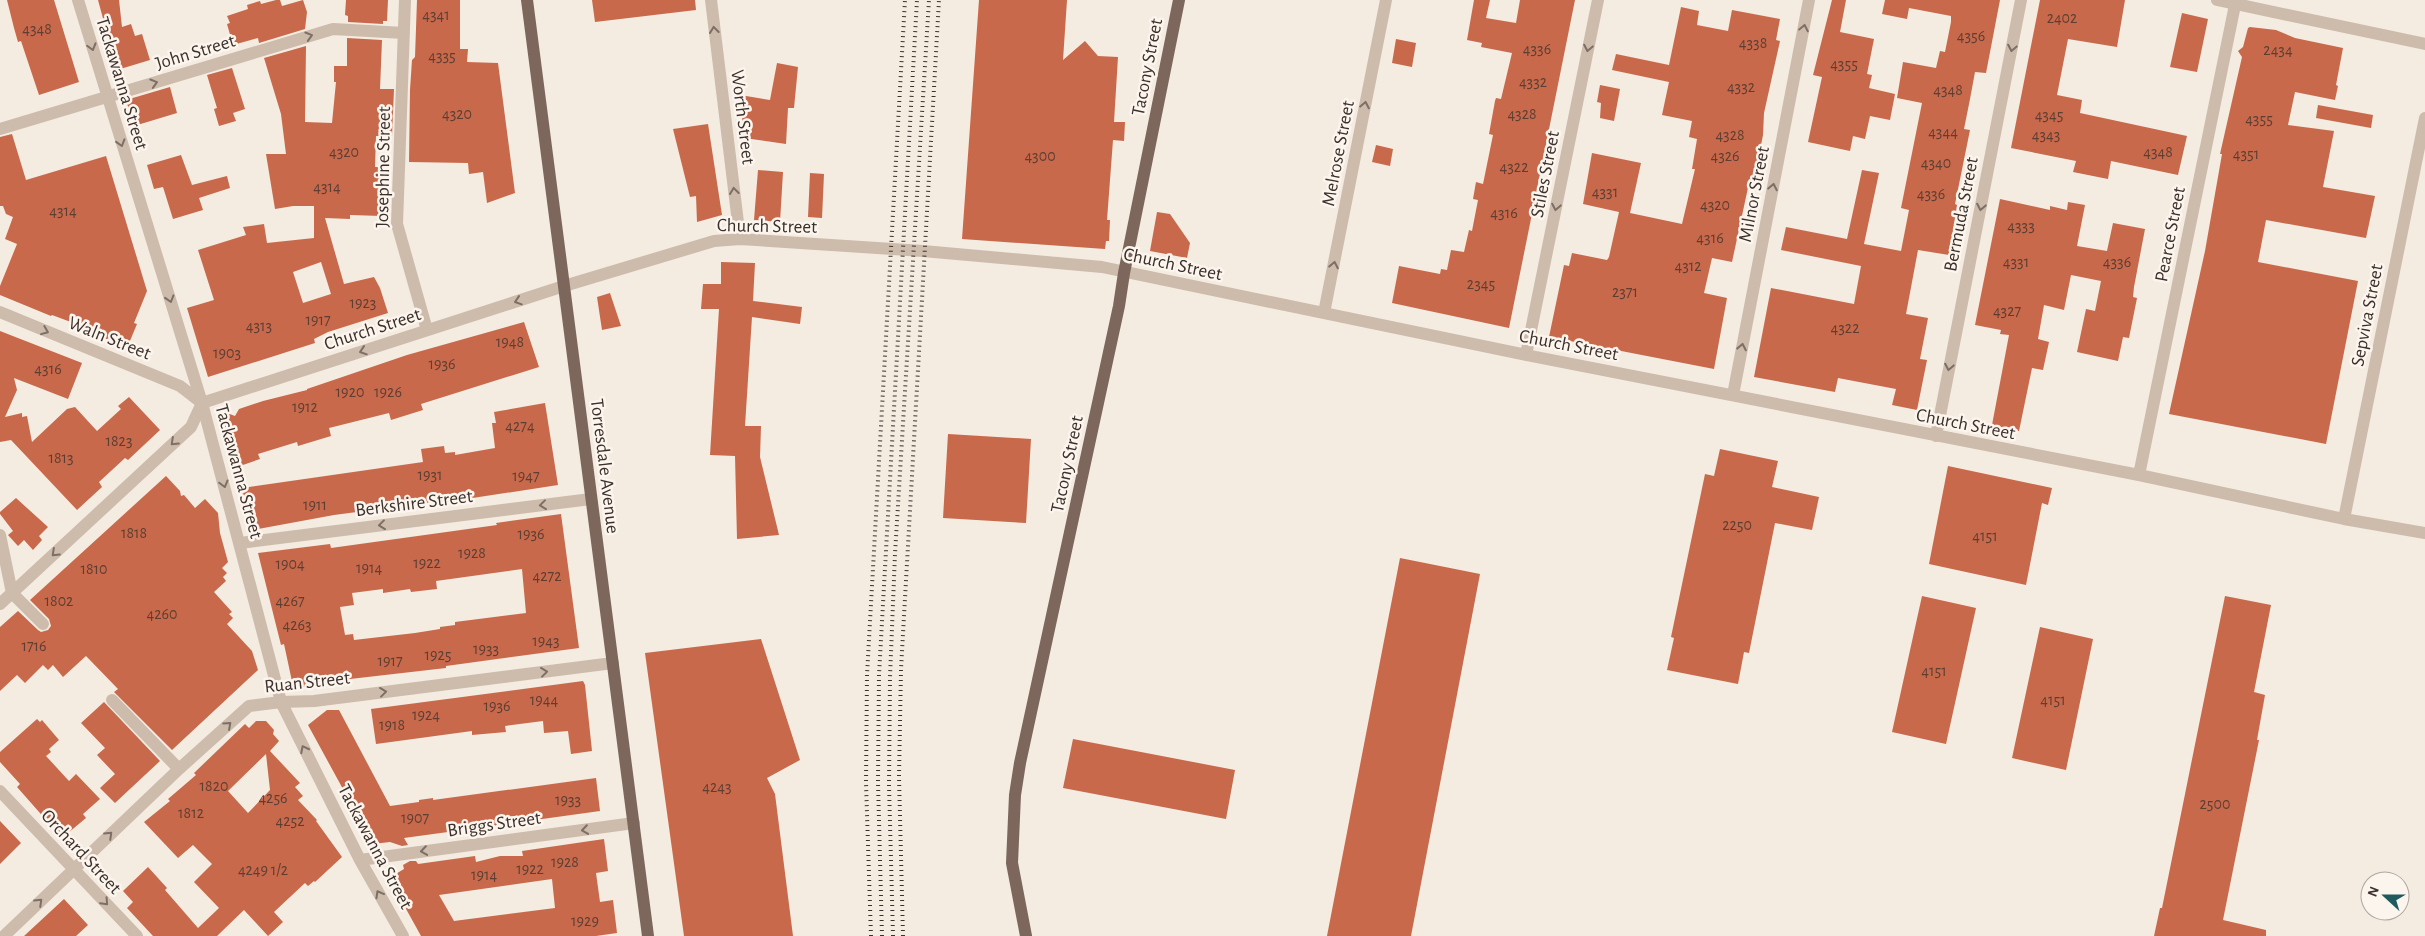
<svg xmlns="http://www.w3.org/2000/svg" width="2425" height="936" font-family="'Alegreya Sans',sans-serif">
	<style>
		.building { fill: #c8694b; fill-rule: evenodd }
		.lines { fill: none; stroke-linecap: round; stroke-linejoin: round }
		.minor { stroke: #cdbbac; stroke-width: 12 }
		.major { stroke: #7d675c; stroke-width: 12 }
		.rail { stroke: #3b302b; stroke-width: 4; stroke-dasharray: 1 4; stroke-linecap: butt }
		.oneway { stroke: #7d6f65 }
		.labels { text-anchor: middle; stroke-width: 5; stroke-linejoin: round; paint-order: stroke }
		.number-label { font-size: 16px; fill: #5e3e33 }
		.street-label { font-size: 19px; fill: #3b302b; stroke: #fbf5ee }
	</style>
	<rect width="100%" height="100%" fill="#f4ebe1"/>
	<path class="building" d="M7 0H54L79 82 39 95 21 41 18 42 14 28Z
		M98 0H119L122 27 131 24 135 36 142 34 150 60 117 70Z
		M276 0H280L282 6 303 0 307 12 305 29 259 43 258 38 233 45 227 24 230 23 227 16 248 9 247 5 260 1 261 4Z
		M346 0H388L387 21H383V24L348 22V16L345 15Z
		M417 0H460V49H468L467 62 498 63 515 193 487 203 483 172 469 174 468 163 409 162 410 90 412 60 415 57Z
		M592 0H695L696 10 595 22Z
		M979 0H1067L1063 60 1085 41 1098 56 1118 57 1114 122H1125L1124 141 1113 140 1107 220H1110L1109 241H1106L1105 249 962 239Z
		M1474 0H1490L1486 18 1516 23 1520 0H1575L1509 328 1392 303 1399 266 1440 274 1441 269 1447 270 1451 250 1464 252 1469 230 1472 231 1478 200 1473 199 1476 182 1483 184 1493 135 1489 134 1495 101 1496 98 1501 99 1512 53 1481 47 1482 43 1467 40Z
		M1832 0H1846L1840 32 1874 39 1867 74 1872 75 1869 88 1895 94 1890 120 1870 116 1865 139 1853 136 1850 151 1808 142 1822 77 1813 75Z
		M1885 0H2000L1986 73 1975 72 1970 99 1964 129 1970 130 1955 204 1957 205 1949 255 1918 250 1906 314 1928 318 1920 359 1927 360 1917 410 1892 405 1896 389 1838 378 1835 392 1754 377 1771 288 1854 304 1861 266 1781 250 1786 227 1847 239 1862 170 1879 173 1864 244 1901 251 1909 210 1901 208 1922 103 1897 98 1903 62 1936 68 1940 51 1945 52 1951 22V16L1909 8 1907 19 1882 14Z
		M2040 0H2125L2117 47 2068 39 2057 95 2082 100 2080 113 2187 136 2178 175 2111 161 2108 179 2073 172 2076 161 2011 148Z
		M1681 7 1699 11 1697 25 1728 31 1732 10 1780 19 1776 40 1780 41 1764 113 1763 135 1754 181 1749 183 1732 262 1712 258 1704 293 1727 298 1714 369 1549 337 1564 265 1569 266 1572 253 1607 260 1609 257 1619 212 1583 204 1592 153 1641 163 1630 213 1682 224 1695 169H1692L1697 139 1689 137 1692 121 1662 115 1669 82 1612 70 1616 54 1669 65Z
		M2182 13 2208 19 2197 72 2170 67Z
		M2250 27 2276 30 2295 38 2343 48 2336 85 2338 86 2335 100 2295 92 2288 125 2334 131 2323 187 2375 196 2366 238 2266 220 2258 262 2358 281 2326 444 2169 414 2205 251 2222 154H2220L2242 57 2238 51 2243 47 2248 28Z
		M347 38 382 40 380 89H394L392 136H376L375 167H384L382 216 350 215V219L325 218 344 284 374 277 380 288 388 313 328 332 314 339 315 343 208 377 187 308 214 300 198 250 246 235 243 227 264 224 267 243 314 238V206H293L275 209 266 154H286L281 114 264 58 306 46 305 122 332 123 336 82H334V66H347ZM321 262 331 294 303 303 293 272Z
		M1396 39 1416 43 1412 67 1392 63Z
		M777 63 798 67 794 108H788L786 144 744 138 740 95 770 100Z
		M232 68 245 109 233 113 236 121 219 126 214 109 217 108 207 75Z
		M1600 85 1620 89 1614 121 1600 118 1601 103 1597 102Z
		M170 87 177 113 134 126 126 100Z
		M2318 105 2373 115 2371 128 2316 118Z
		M708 124 722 215 697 222 696 196 690 197 673 129Z
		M12 134 26 180 106 156 147 291 134 323 137 324 127 348 101 337 103 334 52 315 51 316 0 295V286L17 244 5 239 13 217 6 214 3 206H0V137Z
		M1376 145 1393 149 1390 166 1372 162Z
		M181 155 192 185 227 176 230 188 199 198 203 210 173 219 163 187 154 189 147 165Z
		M758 170 783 172 780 222 754 220Z
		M810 173 824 174 822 218 808 217Z
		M2000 199 2050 210V206L2067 210 2068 202 2085 205 2077 246 2107 251 2113 223 2145 229 2134 287 2133 297 2137 298 2129 338 2123 337 2118 361 2077 352 2086 309 2095 311 2101 281 2071 275 2064 310 2044 305 2038 339 2049 342 2043 370 2032 368 2019 431 1992 425 2009 335 2000 334 2001 330 1975 325Z
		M1157 212 1170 214 1190 243 1187 258 1150 251Z
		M721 262 755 263 753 301 802 307 800 324 752 317 745 426H761L760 457 779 535 737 539 735 456 710 455 719 309H701L703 284H721Z
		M610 293 621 326 602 330 597 297Z
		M524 322 539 367 421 404 423 410 391 420 389 413 329 428 331 436 298 446 297 442 258 454 260 459 237 467 233 456 228 453 235 442 224 435 226 430 223 421 227 413 235 416 239 409 263 401 307 390V389L407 355Z
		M0 331 82 363 68 399 14 378 17 390 5 417 22 413V417L27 416 32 442 67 409 75 407 97 431 121 409 118 406 129 397 160 430 128 460 125 458 99 482 102 487 77 510 11 440 0 442Z
		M545 403 558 485 440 503V501L334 515 252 530 242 494 244 493 242 488 423 462 421 449 444 446 445 453 455 452V455L495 448 492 423H496L494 412Z
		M948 434 1031 439 1026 523 943 518Z
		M1720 449 1778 461 1772 487 1819 497 1812 530 1775 523 1749 653 1744 652 1738 684 1667 670 1674 638 1671 637 1705 474 1714 476Z
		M1948 466 2052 488 2048 505 2042 503 2026 585 1929 564Z
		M166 476 180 491 181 496 184 495 195 508 205 499 218 513 220 533 228 562 222 568 227 573 223 577 226 581 214 592 232 612 229 614 233 618 227 624 252 651 258 670 172 750 114 692 118 689 86 656 63 677 53 665 48 670 43 665 25 683 17 675 0 691V627L18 611 38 630 41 632 48 630 51 626 49 619 30 600Z
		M16 498 48 527 39 536 42 540 33 550 24 540 18 546 8 535 13 531 0 514V512Z
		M561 514 579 648 446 666V668L350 679 351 681 303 687V685L293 686 284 644 281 645 258 553 330 544 331 548 497 525 496 523ZM522 569 526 613 455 622V625L440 627V629L415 633 354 640 353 634 345 635 340 607 354 605 352 593 383 589V593L410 589 411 592 437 589 436 581Z
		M1400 558 1480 574 1411 936H1327Z
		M1922 596 1976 608 1946 744 1892 732Z
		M2225 596 2271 605 2254 692 2265 695 2257 740H2259L2223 920 2266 930V936H2154L2160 908H2162Z
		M2040 627 2093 639 2066 770 2012 758Z
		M761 639 800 760 767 778 775 794 793 936H684L645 653Z
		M583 681 585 685 592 751 571 754 568 731 544 733 543 721 505 726 506 732 472 735V731L376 744 371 709Z
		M104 702 160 761 115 803 100 788 115 774 97 755 105 748 81 723Z
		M327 710H339L390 806 419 802V800L433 798V800L596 778 600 811 404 838 408 845 402 846 390 842 373 844 308 725Z
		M37 719 40 722 42 720 59 740 49 749 51 752 46 756 69 781 76 774 100 799 83 814 86 818 62 838 17 787 20 784 0 762V752Z
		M256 721H266L274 730 273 734 279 741 270 751 300 783 295 787 303 796 298 800 317 820 316 821 342 857 315 882 314 881 308 886 305 883 274 912 283 922 268 936 244 910 217 936H153L127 908 133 902 123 891 148 867 167 888 165 890 198 928 219 908 194 882 212 864 193 845 178 858 144 822 170 801 168 799 196 775 194 773 245 724 249 728ZM266 754 270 790 248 813 228 791Z
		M1073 739 1235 770 1226 819 1063 788Z
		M0 821 21 843 0 864Z
		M604 839 608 871 596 873 600 902 613 900 617 933 596 936H421L389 878 404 869 403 865 410 861H416L418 864 475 856 476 862 500 856H523L522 851ZM552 879 555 908 454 921 439 895Z
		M64 899 88 925 76 936H24Z"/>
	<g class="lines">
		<path class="minor" d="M78 0 202 403 281 702 360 860 403 936
			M405 0 397 224 427 330
			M711 0 740 239
			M2217 0 2425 44
			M0 129 333 29 404 33
			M0 312 180 386 202 403
			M1324 313 1386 0
			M1526 355 1598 0
			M1733 395 1809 0
			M1936 436 2021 0
			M2139 475 2236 0
			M2344 519 2425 118
			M0 535 12 593 43 624
			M240 543 591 499
			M0 604 191 427 202 403 564 286 714 241 740 239 923 251 1102 267 1526 355 2139 475 2344 519 2425 533
			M112 700 179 769
			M0 791 137 936
			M360 860 634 823
			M4 936 179 769 249 706 281 702 314 701 613 663"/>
		<path class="major" d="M527 0 648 936
			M1026 936 1012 863 1015 795 1020 763 1119 306 1124 273 1179 0"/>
		<path class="rail" d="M871 936 866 783 867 675 905 0
			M882 936 878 782 879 675 917 0
			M893 936 889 785 890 677 895 554 929 0
			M903 936 899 776 901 669 939 0"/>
	</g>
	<defs><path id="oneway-chevron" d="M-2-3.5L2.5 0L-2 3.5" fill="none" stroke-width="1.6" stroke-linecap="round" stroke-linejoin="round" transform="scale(1.25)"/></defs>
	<g class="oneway">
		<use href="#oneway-chevron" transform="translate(1804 28) rotate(-79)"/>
		<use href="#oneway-chevron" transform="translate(714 30) rotate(-97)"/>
		<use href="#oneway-chevron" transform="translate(309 36) rotate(-17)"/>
		<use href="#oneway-chevron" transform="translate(92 47) rotate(74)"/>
		<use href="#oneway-chevron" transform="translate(1588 48) rotate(101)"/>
		<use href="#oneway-chevron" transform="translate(2012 48) rotate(101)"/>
		<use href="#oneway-chevron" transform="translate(154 83) rotate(-17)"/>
		<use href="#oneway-chevron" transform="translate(1365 105) rotate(-79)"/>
		<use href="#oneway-chevron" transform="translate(121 143) rotate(73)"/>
		<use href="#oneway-chevron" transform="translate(1773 187) rotate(-79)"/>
		<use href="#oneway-chevron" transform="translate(734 191) rotate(-97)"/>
		<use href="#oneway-chevron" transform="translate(1556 207) rotate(101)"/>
		<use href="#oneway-chevron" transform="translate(1981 207) rotate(101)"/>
		<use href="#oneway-chevron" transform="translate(1334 265) rotate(-79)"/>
		<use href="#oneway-chevron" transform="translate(170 299) rotate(73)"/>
		<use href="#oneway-chevron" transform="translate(518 301) rotate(162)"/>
		<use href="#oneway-chevron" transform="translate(45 331) rotate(22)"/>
		<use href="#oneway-chevron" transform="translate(1742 347) rotate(-79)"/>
		<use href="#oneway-chevron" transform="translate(363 351) rotate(162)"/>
		<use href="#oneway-chevron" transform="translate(1949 367) rotate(101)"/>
		<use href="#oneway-chevron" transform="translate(174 442) rotate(137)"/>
		<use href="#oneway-chevron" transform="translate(224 484) rotate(75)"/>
		<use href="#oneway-chevron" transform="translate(543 505) rotate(173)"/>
		<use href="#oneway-chevron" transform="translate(382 525) rotate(173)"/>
		<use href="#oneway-chevron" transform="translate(55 553) rotate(137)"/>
		<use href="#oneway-chevron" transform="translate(544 672) rotate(-7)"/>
		<use href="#oneway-chevron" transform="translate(383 692) rotate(-7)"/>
		<use href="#oneway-chevron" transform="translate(228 725) rotate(-42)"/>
		<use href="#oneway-chevron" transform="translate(304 749) rotate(-117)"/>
		<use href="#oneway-chevron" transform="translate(585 830) rotate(172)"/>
		<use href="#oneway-chevron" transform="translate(109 835) rotate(-44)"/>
		<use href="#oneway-chevron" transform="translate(424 851) rotate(172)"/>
		<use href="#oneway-chevron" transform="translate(379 894) rotate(-119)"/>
		<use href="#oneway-chevron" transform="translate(39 902) rotate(-44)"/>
		<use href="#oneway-chevron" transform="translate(105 902) rotate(47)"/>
	</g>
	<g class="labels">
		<g class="number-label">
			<text x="436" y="20">4341</text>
			<text x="2062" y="23">2402</text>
			<text x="37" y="34">4348</text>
			<text x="1971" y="41">4356</text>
			<text x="1753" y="48">4338</text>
			<text x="1537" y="54">4336</text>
			<text x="2278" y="55">2434</text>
			<text x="442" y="61">4335</text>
			<text x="1844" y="69">4355</text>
			<text x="1533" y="87">4332</text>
			<text x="1741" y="92">4332</text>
			<text x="1948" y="95">4348</text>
			<text x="457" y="119">4320</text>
			<text x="1522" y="119">4328</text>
			<text x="2049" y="120">4345</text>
			<text x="2259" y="124">4355</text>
			<text x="1943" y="137">4344</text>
			<text x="1730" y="140">4328</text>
			<text x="2046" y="140">4343</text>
			<text x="344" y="157">4320</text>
			<text x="2158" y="157">4348</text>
			<text x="2246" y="159">4351</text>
			<text x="1040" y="161">4300</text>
			<text x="1725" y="161">4326</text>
			<text x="1936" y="168">4340</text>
			<text x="1514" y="172">4322</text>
			<text x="327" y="192">4314</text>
			<text x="1605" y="197">4331</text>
			<text x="1931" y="199">4336</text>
			<text x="1715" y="210">4320</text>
			<text x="63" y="216">4314</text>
			<text x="1504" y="218">4316</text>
			<text x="2021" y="231">4333</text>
			<text x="1710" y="243">4316</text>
			<text x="2016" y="267">4331</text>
			<text x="2117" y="267">4336</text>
			<text x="1688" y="271">4312</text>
			<text x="1481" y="289">2345</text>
			<text x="1625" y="297">2371</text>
			<text x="363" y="308">1923</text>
			<text x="2007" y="316">4327</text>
			<text x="318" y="325">1917</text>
			<text x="259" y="331">4313</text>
			<text x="1845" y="333">4322</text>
			<text x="510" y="347">1948</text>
			<text x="227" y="358">1903</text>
			<text x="442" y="369">1936</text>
			<text x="48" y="374">4316</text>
			<text x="350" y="397">1920</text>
			<text x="388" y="397">1926</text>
			<text x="305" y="412">1912</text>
			<text x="520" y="431">4274</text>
			<text x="119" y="446">1823</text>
			<text x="61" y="463">1813</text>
			<text x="430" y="480">1931</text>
			<text x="526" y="481">1947</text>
			<text x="315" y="510">1911</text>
			<text x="1737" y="530">2250</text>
			<text x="134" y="538">1818</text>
			<text x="531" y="539">1936</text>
			<text x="1985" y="541">4151</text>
			<text x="472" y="558">1928</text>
			<text x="427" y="568">1922</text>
			<text x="290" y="569">1904</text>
			<text x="369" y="573">1914</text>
			<text x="94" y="574">1810</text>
			<text x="547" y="581">4272</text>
			<text x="59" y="606">1802</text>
			<text x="290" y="606">4267</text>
			<text x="162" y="619">4260</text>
			<text x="297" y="630">4263</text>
			<text x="546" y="646">1943</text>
			<text x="34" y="651">1716</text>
			<text x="486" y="654">1933</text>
			<text x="438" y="660">1925</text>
			<text x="390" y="666">1917</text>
			<text x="1934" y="676">4151</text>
			<text x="544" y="705">1944</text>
			<text x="2053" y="705">4151</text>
			<text x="497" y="711">1936</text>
			<text x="426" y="720">1924</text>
			<text x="392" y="730">1918</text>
			<text x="214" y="791">1820</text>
			<text x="717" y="792">4243</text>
			<text x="273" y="803">4256</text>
			<text x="568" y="805">1933</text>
			<text x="2215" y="809">2500</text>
			<text x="191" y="818">1812</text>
			<text x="415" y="823">1907</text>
			<text x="290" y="826">4252</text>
			<text x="565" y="867">1928</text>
			<text x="530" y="874">1922</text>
			<text x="263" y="875">4249 1/2</text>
			<text x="484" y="880">1914</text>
			<text x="585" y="926">1929</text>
		</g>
		<g class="street-label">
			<text transform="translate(195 51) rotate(-17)" y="7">John Street</text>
			<text transform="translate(1146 67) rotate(-79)" y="7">Tacony Street</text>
			<text transform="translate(123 83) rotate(73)" y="7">Tackawanna Street</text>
			<text transform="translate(744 117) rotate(83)" y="7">Worth Street</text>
			<text transform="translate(1337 153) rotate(-79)" y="7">Melrose Street</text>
			<text transform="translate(382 167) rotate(-89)" y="7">Josephine Street</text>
			<text transform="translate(1544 174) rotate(-79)" y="7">Stiles Street</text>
			<text transform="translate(1753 194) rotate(-79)" y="7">Milnor Street</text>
			<text transform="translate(1960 214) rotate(-79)" y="7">Bermuda Street</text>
			<text transform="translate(767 225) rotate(1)" y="7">Church Street</text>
			<text transform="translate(2169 234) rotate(-79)" y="7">Pearce Street</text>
			<text transform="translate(1173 263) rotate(12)" y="7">Church Street</text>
			<text transform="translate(2366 315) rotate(-79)" y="7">Sepviva Street</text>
			<text transform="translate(372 328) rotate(-18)" y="7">Church Street</text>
			<text transform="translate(110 337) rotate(22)" y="7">Waln Street</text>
			<text transform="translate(1569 344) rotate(11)" y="7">Church Street</text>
			<text transform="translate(1966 423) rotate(11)" y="7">Church Street</text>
			<text transform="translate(1066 464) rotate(-78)" y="7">Tacony Street</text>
			<text transform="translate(606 466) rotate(83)" y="7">Torresdale Avenue</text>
			<text transform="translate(240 471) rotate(75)" y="7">Tackawanna Street</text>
			<text transform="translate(414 502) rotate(-7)" y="7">Berkshire Street</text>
			<text transform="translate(307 681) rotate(-6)" y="7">Ruan Street</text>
			<text transform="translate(494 823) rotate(-8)" y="7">Briggs Street</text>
			<text transform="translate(376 846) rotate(62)" y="7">Tackawanna Street</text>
			<text transform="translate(82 851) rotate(47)" y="7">Orchard Street</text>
		</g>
	</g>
	<g transform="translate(2385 896) rotate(291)"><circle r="24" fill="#fbf5ee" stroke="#aea6a0"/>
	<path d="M0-4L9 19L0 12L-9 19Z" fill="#1f5a5e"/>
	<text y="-8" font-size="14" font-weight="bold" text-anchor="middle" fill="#3b302b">N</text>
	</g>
</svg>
